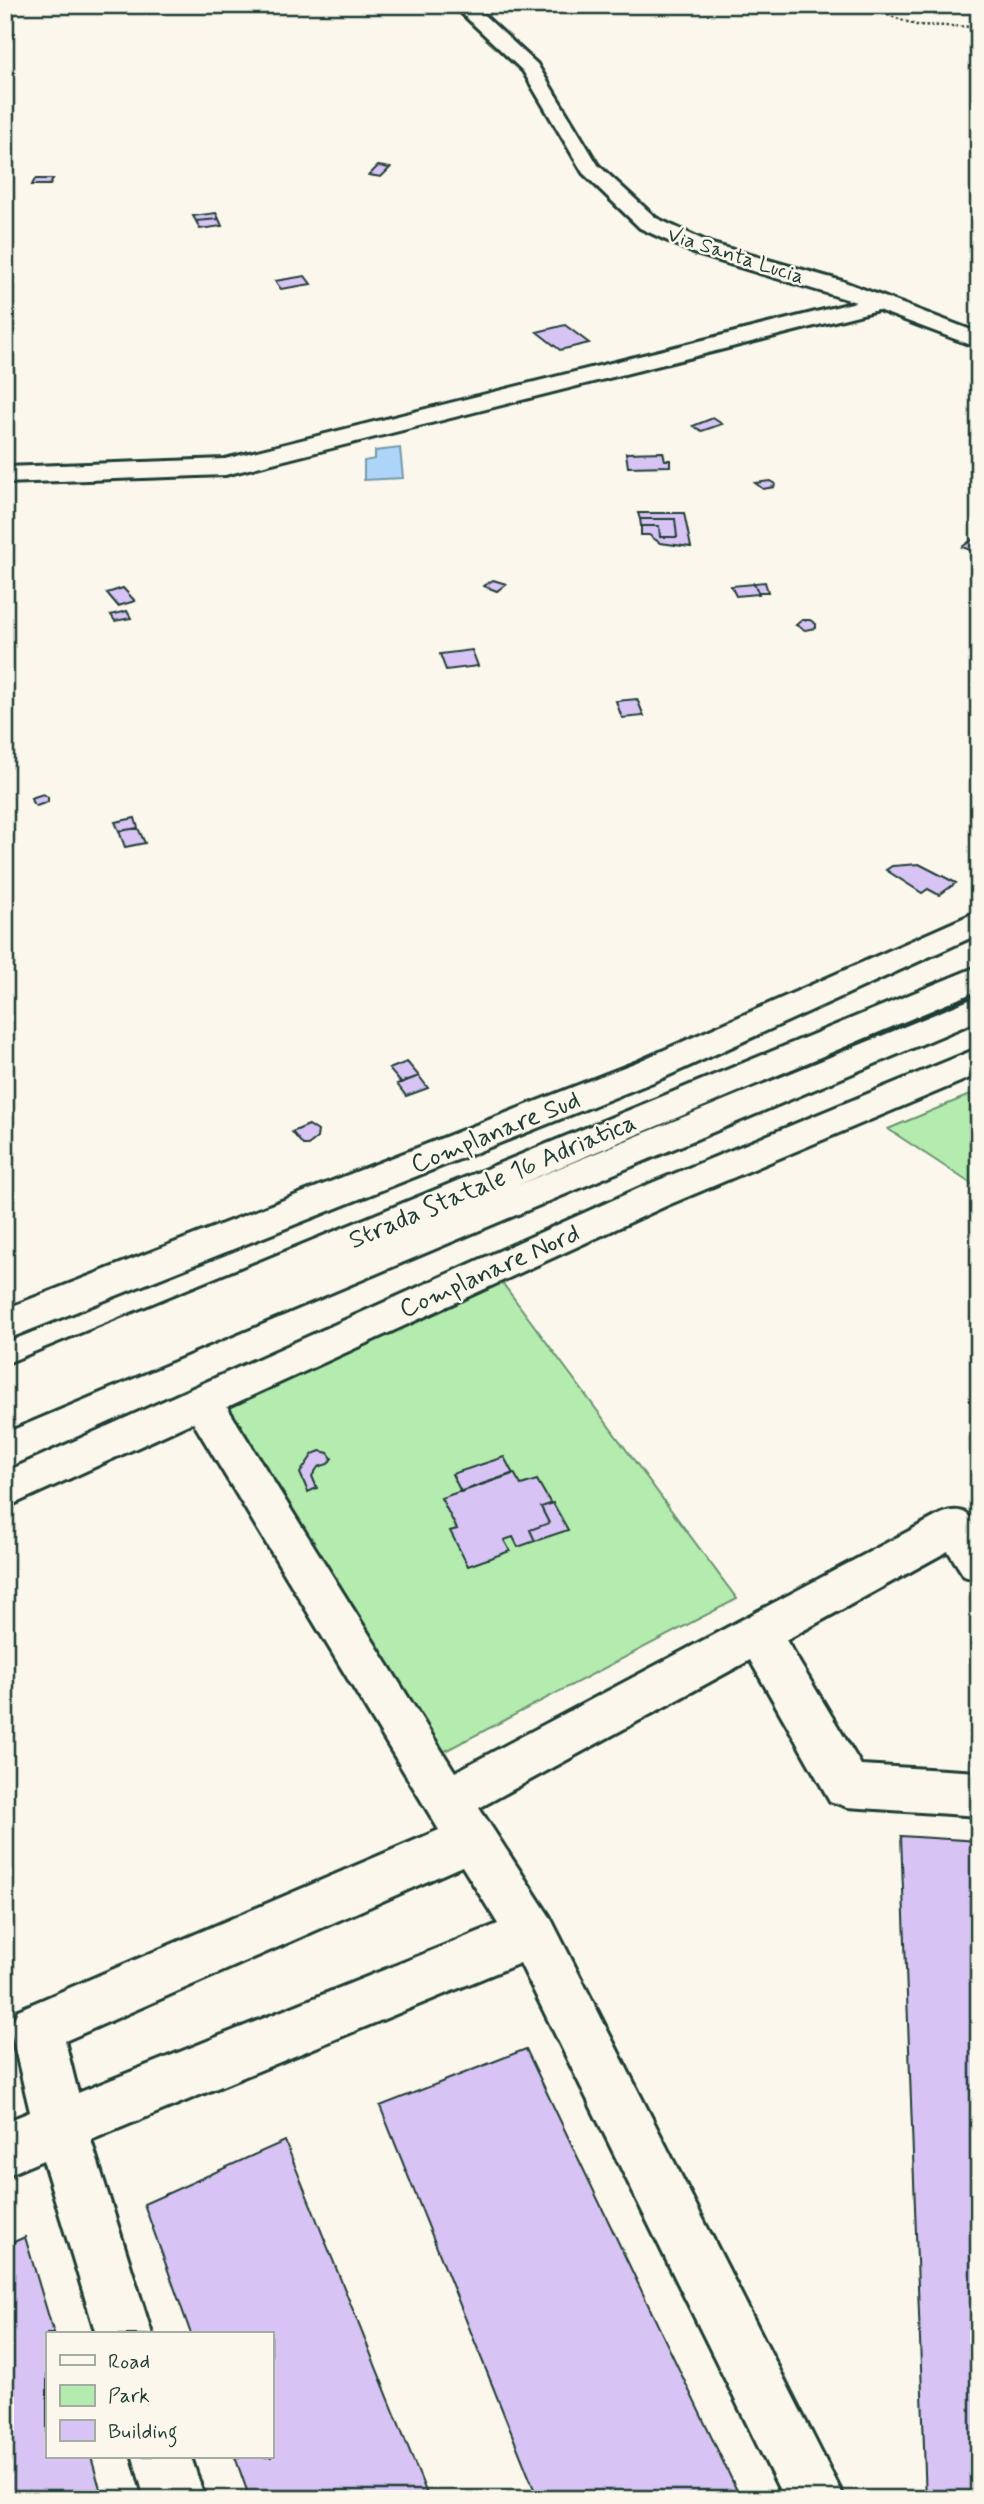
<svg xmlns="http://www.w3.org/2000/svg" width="984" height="2504" font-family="Mynerve,sans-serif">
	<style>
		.green { fill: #b4ebae; stroke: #6a9471; stroke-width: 2 }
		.water { fill: #add5f7; stroke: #7498a9; stroke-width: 2 }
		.building { fill: #d7c3f4; stroke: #1f3d34; stroke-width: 2 }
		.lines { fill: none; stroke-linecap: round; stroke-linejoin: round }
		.minor-casing { stroke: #1f3d34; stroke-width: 6 }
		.highway-casing { stroke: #1f3d34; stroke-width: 6 }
		.path { stroke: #1f3d34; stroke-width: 2.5; stroke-dasharray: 2.5 2.5; stroke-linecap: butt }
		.minor { fill: #fbf7ec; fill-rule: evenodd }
		.highway { fill: #fbf7ec; fill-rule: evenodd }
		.labels { text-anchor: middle; stroke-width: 5; stroke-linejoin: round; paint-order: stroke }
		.far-street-label { font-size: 21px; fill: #1f3d34; stroke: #fbf7ec }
		.street-label { font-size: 26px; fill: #1f3d34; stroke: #fbf7ec }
	</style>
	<rect width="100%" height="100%" fill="#fbf7ec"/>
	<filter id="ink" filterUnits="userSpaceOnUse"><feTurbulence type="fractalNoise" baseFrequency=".0143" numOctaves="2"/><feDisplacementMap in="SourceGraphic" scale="14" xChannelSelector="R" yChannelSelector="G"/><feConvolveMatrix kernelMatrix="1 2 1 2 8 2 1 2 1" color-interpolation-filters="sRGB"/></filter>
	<g filter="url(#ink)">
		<path class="green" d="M979 1091V1189L888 1129Z
			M498 1277 737 1599 426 1761 202 1410Z"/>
		<path class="water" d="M400 448 403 478 364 480V461L375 459V451Z"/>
		<path class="building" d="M378 166 390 168 381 177 369 175Z
			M35 179H53L50 185H32Z
			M216 213 219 219 196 221 193 216Z
			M219 219 222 226 200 229 196 221Z
			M305 276 311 284 281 289 275 281Z
			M565 325 589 343 560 350 537 332Z
			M713 418 722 424 702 431 693 426Z
			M663 452 665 460H670V466L628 467 626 453Z
			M770 481 775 484 774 487 763 489 755 483Z
			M638 513H684L691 547 660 543 649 535H641V526H659L660 537H677L675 519H640Z
			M640 519H675L677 537H660L659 526H641Z
			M973 539 979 541V553L962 547Z
			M493 580 506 584 497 591 484 586Z
			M765 582 768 592H758L754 583Z
			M754 584 759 594 736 596 731 586Z
			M123 588 135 601 118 606 107 593Z
			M127 611 131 618 115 621 111 615Z
			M810 620 816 624V628L805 630 796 625 802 620Z
			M472 650 478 666 446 670 440 654Z
			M637 699 644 716 622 718 616 701Z
			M43 794 48 797V802L36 806 32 802 31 798Z
			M135 818 138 828 119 831 115 822Z
			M138 828 145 843 125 847 119 831Z
			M919 864 956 883 939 895 928 889 922 893 886 870 892 866Z
			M407 1062 419 1076 401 1083 389 1069Z
			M419 1076 428 1088 406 1096 397 1084Z
			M309 1125 318 1131 317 1138 308 1145H303L292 1132Z
			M320 1451 328 1453 332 1458 328 1464 318 1467 312 1476 317 1488 308 1492 300 1473 313 1454Z
			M504 1457 513 1474 461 1492 452 1474Z
			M514 1473 521 1485 537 1480 551 1504 541 1507 549 1523 530 1530 535 1541 518 1547 513 1537 504 1540 510 1551 468 1566 450 1531 457 1529 441 1498Z
			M553 1503 568 1530 535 1541 530 1530 549 1523 541 1507Z
			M901 1836 979 1841V2499H926Z
			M526 2049 741 2499H538L380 2106Z
			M285 2141 429 2499H250L235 2457H271V2334H191L144 2204Z
			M25 2237 54 2334H47V2457H91L103 2499H5V2246Z"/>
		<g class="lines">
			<defs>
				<path id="minor" d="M453 5H473L537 64 598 165 656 218 712 244 842 281 979 333V348L878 310 225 475 5 483V467L225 459 856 302 696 254 640 228 583 173 523 71Z
					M979 911V934L663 1078 5 1340V1309L637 1062Z
					M979 1048V1074L668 1205 227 1407 455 1772 941 1514C984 1497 979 1550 979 1581L964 1576 948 1551 786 1640 861 1765 979 1772V1816L847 1807 830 1801 750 1660 479 1808 550 1917 845 2499H784L520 1963 91 2140 152 2334H96L43 2160 5 2176V2122L30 2112 10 2028 18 2010 439 1830 193 1422 5 1508V1472L642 1187ZM462 1866 498 1924 78 2093 65 2041Z
					M133 2457H191L205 2499H145Z"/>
				<path id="highway" d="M979 966V990L513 1187 979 996V1020L5 1430V1367Z"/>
			</defs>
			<use href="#minor" class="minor-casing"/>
			<use href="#highway" class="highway-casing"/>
			<path class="path" d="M859 5 916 25 979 27"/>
			<use href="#minor" class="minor"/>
			<use href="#highway" class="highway"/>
		</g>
	</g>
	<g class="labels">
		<g class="far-street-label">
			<text transform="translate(736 255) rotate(18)" y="7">Via Santa Lucia</text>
		</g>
		<g class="street-label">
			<text transform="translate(495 1131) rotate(-22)" y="9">Complanare Sud</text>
			<text transform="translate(492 1180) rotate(-23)" y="9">Strada Statale 16 Adriatica</text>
			<text transform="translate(489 1270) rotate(-24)" y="9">Complanare Nord</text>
		</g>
	</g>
	<rect width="984" height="2504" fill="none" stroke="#fbf7ec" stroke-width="28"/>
	<rect x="14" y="14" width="956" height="2476" fill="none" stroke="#1f3d34" stroke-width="2.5" filter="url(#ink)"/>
	<rect x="46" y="2332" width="228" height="126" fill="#fbf7ec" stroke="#a3ada2" stroke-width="2"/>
	<rect x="60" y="2355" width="35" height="10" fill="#fbf7ec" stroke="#a3ada2" stroke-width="2"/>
	<text x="108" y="2368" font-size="21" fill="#1f3d34">Road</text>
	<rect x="60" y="2385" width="35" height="21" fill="#b4ebae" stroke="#a3ada2" stroke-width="2"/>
	<text x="108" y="2402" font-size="21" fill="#1f3d34">Park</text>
	<rect x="60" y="2420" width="35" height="21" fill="#d7c3f4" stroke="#a3ada2" stroke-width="2"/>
	<text x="108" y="2438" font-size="21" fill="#1f3d34">Building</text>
</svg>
